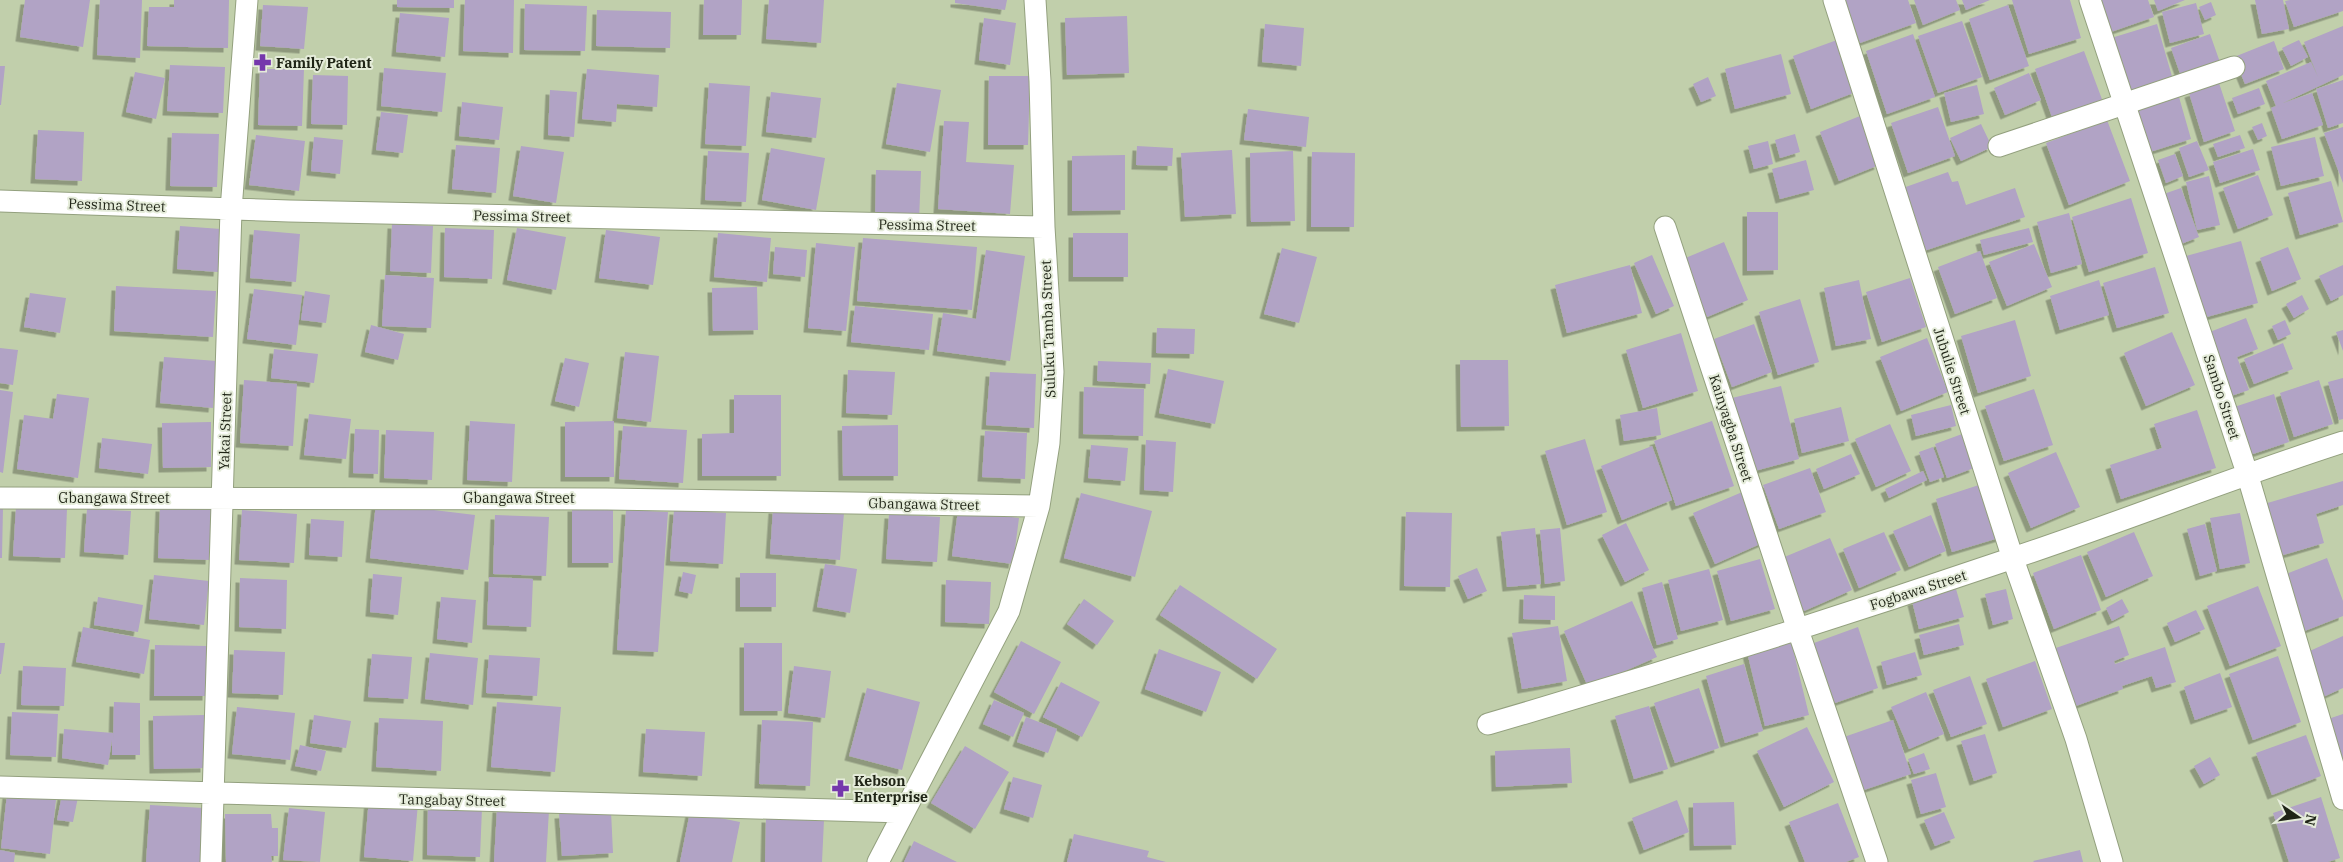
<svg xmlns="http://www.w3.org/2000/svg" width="2343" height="862" font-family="'IBM Plex Serif',serif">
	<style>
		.building { fill: #b1a3c5; filter: url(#shadow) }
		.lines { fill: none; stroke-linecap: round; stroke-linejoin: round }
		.minor-casing { stroke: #93a07e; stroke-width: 23 }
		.minor { stroke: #fff; stroke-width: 21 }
		.labels { text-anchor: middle; stroke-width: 4; stroke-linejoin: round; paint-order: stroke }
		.poi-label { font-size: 14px; font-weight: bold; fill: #1f2416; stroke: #e5ecda; text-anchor: start }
		.street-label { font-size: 14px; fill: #1f2416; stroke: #e5ecda }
	</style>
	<defs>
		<filter id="shadow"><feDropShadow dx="-4.5" dy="4.5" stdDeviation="0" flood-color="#0004"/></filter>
	</defs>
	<rect width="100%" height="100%" fill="#c1cfab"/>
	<path class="building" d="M25 0H90L83 47 20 37Z
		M100 0H142L140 58 97 55Z
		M174 0H229L228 48 147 46 149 7H174Z
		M397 0H454V8L397 7Z
		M465 0H514L513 53 463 51Z
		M704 0H742L741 35H703Z
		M769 0H824L821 43 766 39Z
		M955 0H1007L1005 10 955 3Z
		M1845 0H1908L1916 23 1860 43Z
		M1914 0H1956L1960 10 1923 25Z
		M1962 0H1990L1966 10Z
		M2012 0H2070L2081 38 2029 54Z
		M2096 0H2148L2154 17 2108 33Z
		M2154 0H2185L2158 11Z
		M2255 0H2283L2289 29 2262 34Z
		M2290 0H2343V11L2294 27 2285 1Z
		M2211 2 2216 15 2205 20 2199 7Z
		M2196 3 2204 34 2170 43 2162 12Z
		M525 4 587 6 585 51 524 50Z
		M263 5 308 7 304 49 260 46Z
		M2008 5 2029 66 1990 80 1969 19Z
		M597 10 671 12 670 48 596 46Z
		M400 13 449 18 445 57 396 52Z
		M1127 16 1129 73 1067 75 1065 18Z
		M984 18 1016 23 1010 65 979 60Z
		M1962 21 1982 77 1938 93 1918 36Z
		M1265 24 1304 28 1301 66 1262 62Z
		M2157 24 2173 80 2125 95 2108 39Z
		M2343 26V75L2283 103 2312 93 2323 125 2282 139 2271 108 2276 106 2266 81 2311 62 2318 77 2304 42Z
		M1913 34 1935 97 1887 114 1866 51Z
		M2210 34 2222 68 2183 82 2171 48Z
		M1837 40 1856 92 1811 109 1793 56Z
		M2299 40 2308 57 2291 66 2282 48Z
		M2274 41 2284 69 2245 84 2234 57Z
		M2084 51 2103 102 2053 120 2035 69Z
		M1781 54 1791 94 1735 109 1725 69Z
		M170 65 225 67 223 113 167 111Z
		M0 66H5L1 105H0Z
		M384 68 446 73 442 112 381 106Z
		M260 69H304L302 126 258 125Z
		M587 69 659 75 657 107 617 104 616 122 582 119Z
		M135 72 165 78 156 119 126 112Z
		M2029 73 2041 100 2005 115 1994 88Z
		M313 75 348 76 347 125 311 124Z
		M989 76H1030L1028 145H988Z
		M1708 77 1716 96 1701 102 1693 84Z
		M2343 80V123L2328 128 2316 89Z
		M709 83 750 86 746 146 705 144Z
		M897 83 941 90 930 152 886 144Z
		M2219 83 2235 131 2204 142 2189 93Z
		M1977 85 1984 114 1951 122 1944 93Z
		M2259 88 2265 104 2238 114 2232 98Z
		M550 90 577 92 574 137 548 135Z
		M771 92 821 98 816 138 766 132Z
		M2179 97 2191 139 2150 152 2137 110Z
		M462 102 503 107 499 140 459 136Z
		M1938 107 1955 156 1908 173 1891 123Z
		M1248 109 1309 117 1306 147 1244 140Z
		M381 112 408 115 403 153 376 150Z
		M1860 116 1879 165 1839 181 1820 132Z
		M2107 120 2130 181 2069 205 2046 143Z
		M944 121 969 122 966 162 1014 165 1010 214 938 209Z
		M2262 123 2267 136 2258 140 2252 127Z
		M1981 124 1992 147 1961 161 1950 138Z
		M2343 127V183L2324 133Z
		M38 130 84 132 82 181 35 179Z
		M172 133 219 134 217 187 170 186Z
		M1795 134 1800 152 1780 158 1775 140Z
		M256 135 305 141 299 191 249 185Z
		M2240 135 2245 148 2218 157 2213 144Z
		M314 137 343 140 340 174 311 171Z
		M2315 137 2324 176 2281 186 2271 147Z
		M1768 141 1773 164 1754 169 1748 146Z
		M2197 141 2209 170 2189 177 2179 148Z
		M456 145 500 148 496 193 452 189Z
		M521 146 564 152 556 203 513 196Z
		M1137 146 1173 148 1172 166 1136 165Z
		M771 148 825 158 816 210 762 200Z
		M2253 149 2260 170 2220 183 2213 162Z
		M1232 150 1236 214 1185 217 1181 153Z
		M708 151 749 153 746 202 705 200Z
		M1293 151 1295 221 1251 222 1250 153Z
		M1312 152 1355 153 1354 227H1311Z
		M2175 154 2183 176 2166 183 2158 160Z
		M1125 155V210L1072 211V156Z
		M1806 160 1814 190 1780 199 1772 169Z
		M876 170 921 171 919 221 875 220Z
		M1948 172 1952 182 1958 181 1966 205 2015 188 2025 217 1921 252 1900 189Z
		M2258 175 2273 215 2238 229 2223 188Z
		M2209 176 2220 225 2197 230 2186 182Z
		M2331 181 2343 222 2300 235 2288 193Z
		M2181 188 2199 237 2176 246 2158 196Z
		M2131 198 2148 253 2089 272 2072 217Z
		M1747 212H1778V270L1747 271Z
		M2069 213 2082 264 2051 273 2037 222Z
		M392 224 433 226 431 273 390 271Z
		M180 226 221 229 218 272 177 269Z
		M445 228 494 230 492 279 444 277Z
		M517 228 566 237 556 290 507 280Z
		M2029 228 2033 242 1984 255 1980 240Z
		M254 230 300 234 296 282 250 278Z
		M606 230 660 237 653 285 599 278Z
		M718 233 771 238 767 282 714 277Z
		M1073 233H1128V277H1073Z
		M863 238 977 247 972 310 857 301Z
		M2241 241 2258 303 2203 318 2186 256Z
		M1724 242 1748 300 1707 317 1683 259Z
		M816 243 855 247 846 331 808 328Z
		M2034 244 2052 287 2007 306 1989 262Z
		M775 247 807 250 805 277 773 274Z
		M2288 247 2301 279 2272 291 2260 258Z
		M1282 248 1317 257 1299 323 1264 314Z
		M986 250 1025 256 1010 361 937 351 943 313 976 319Z
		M1980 251 1997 298 1955 314 1938 267Z
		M1652 255 1674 306 1656 314 1634 263Z
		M1630 265 1642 313 1567 333 1555 285Z
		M2343 265V295L2331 301 2319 276Z
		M2155 267 2169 313 2117 328 2103 283Z
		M385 275 434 278 431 328 382 326Z
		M1910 278 1926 327 1882 342 1866 292Z
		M1859 280 1871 339 1836 346 1824 288Z
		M2099 280 2109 315 2060 330 2050 296Z
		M116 286 216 291 213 337 114 331Z
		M757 287 758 330 713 331 712 288Z
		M254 289 302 295 296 345 247 339Z
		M305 291 330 295 326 323 301 320Z
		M30 293 66 298 60 333 24 327Z
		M2302 295 2309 309 2294 318 2286 304Z
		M1800 299 1819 362 1778 375 1759 312Z
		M855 306 933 314 929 350 851 342Z
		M2246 318 2258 349 2237 357 2249 390 2225 398 2202 335Z
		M2015 320 2031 376 1978 393 1961 336Z
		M2285 320 2291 334 2278 340 2272 326Z
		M1754 324 1772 372 1732 387 1714 339Z
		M371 325 404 334 398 360 365 352Z
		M1157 328 1195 329 1194 354 1156 353Z
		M2343 330V351L2336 332Z
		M2172 332 2195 385 2146 406 2124 353Z
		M1681 333 1698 391 1643 408 1626 350Z
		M1927 338 1948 392 1901 411 1880 357Z
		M2283 343 2293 369 2254 384 2244 359Z
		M0 348 18 350 13 385 0 383Z
		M274 349 318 354 314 383 271 378Z
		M625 352 659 356 651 422 617 418Z
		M164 357 217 361 213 408 160 403Z
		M565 358 589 363 579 407 555 401Z
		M1460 360H1508L1509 426 1461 427Z
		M1098 361 1151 363 1150 384 1097 381Z
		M1168 369 1224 381 1215 424 1159 413Z
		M848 370 895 372 892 415 846 413Z
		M990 372 1036 374 1034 428 986 425Z
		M2343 378V419L2339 420 2328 382Z
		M244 380 297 384 293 446 240 443Z
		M2319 380 2333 424 2294 437 2280 393Z
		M1781 386 1799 459 1751 472 1732 398Z
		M1084 387 1144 389 1143 436 1083 434Z
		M2034 389 2053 445 2004 461 1985 406Z
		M0 390 13 392 3 473 0 472Z
		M57 394 89 398 78 478 17 469 24 415 53 419Z
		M2274 394 2289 442 2244 457 2228 409Z
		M734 395H781V476H702V434L734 433Z
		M1951 405 1956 426 1916 436 1911 415Z
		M1841 407 1849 441 1802 453 1794 419Z
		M1657 408 1661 435 1624 441 1620 415Z
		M2197 410 2216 468 2121 499 2110 465 2162 448 2154 424Z
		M309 414 351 419 346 459 304 455Z
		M470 421 515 424 512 482 467 480Z
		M614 421V477H565V422Z
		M1712 421 1734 486 1676 506 1654 441Z
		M211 422V467L163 468 162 423Z
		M1890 424 1911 471 1876 487 1855 439Z
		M898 425V476H843L842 426Z
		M623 426 687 430 683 483 619 479Z
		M355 429 379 430 378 474 353 473Z
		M386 430 434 432 432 480 384 478Z
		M985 431 1027 433 1025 479 982 477Z
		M1962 434 1974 468 1947 478 1935 444Z
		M102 438 152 444 148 474 99 468Z
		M1585 439 1607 512 1567 525 1545 451Z
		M1146 440 1176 442 1173 492 1144 490Z
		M1091 445 1128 448 1125 481 1088 478Z
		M1652 446 1672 500 1622 520 1601 466Z
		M1933 447 1944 477 1930 482 1919 452Z
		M2056 452 2080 507 2031 528 2008 473Z
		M1851 454 1860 474 1824 489 1816 469Z
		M1810 468 1826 512 1779 529 1763 485Z
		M1923 471 1927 480 1889 498 1885 489Z
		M2343 481V505L2316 514 2324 543 2280 556 2264 504Z
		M1985 483 2002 537 1952 552 1936 499Z
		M1747 490 1769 540 1715 564 1693 513Z
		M1081 493 1152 511 1135 577 1064 558Z
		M376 503 475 515 468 570 370 558Z
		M0 507H3L2 558H0Z
		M16 507 67 509 65 558 13 556Z
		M160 507 213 509 210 560 158 558Z
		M572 507 613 508V563H572Z
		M87 509 131 511 128 555 84 552Z
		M773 509 844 513 840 560 770 554Z
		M242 510 297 514 294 563 239 560Z
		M626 510 668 512 658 652 617 650Z
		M674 510 726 513 723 564 670 561Z
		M958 510 1019 518 1013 564 952 556Z
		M1406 512 1452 513 1450 587 1404 586Z
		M2240 513 2250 563 2220 569 2210 518Z
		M889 514 940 517 937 562 886 559Z
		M495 515 549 517 546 576 493 574Z
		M1931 515 1946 551 1909 567 1893 531Z
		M311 519 344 521 342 557 309 555Z
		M1626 523 1649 570 1625 582 1602 535Z
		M2205 524 2217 571 2200 576 2187 529Z
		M1535 528 1541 584 1507 587 1501 532Z
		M1560 528 1565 581 1545 584 1540 530Z
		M1884 532 1901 570 1859 588 1843 549Z
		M2134 532 2153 576 2106 597 2087 552Z
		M1830 538 1852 590 1804 611 1782 558Z
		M2081 555 2101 610 2054 629 2033 573Z
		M2327 558 2343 601V616L2302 632 2281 576Z
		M1760 559 1775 609 1731 621 1717 571Z
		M825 564 857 569 850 613 817 607Z
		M1477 568 1487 591 1468 599 1458 576Z
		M1709 569 1723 620 1681 631 1668 580Z
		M683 572 696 575 692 594 679 591Z
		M740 573H776V607H740Z
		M373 574 402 577 398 615 370 612Z
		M154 575 209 581 204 625 149 619Z
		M489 577 533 579 531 627 487 625Z
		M240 578 287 580 286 629 239 627Z
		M946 580 991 582 989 624 945 622Z
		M1662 582 1678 639 1657 645 1642 588Z
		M1180 585 1277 649 1257 679 1160 615Z
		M2258 586 2281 646 2230 666 2207 606Z
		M1956 589 1964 617 1919 629 1912 601Z
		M2006 589 2013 619 1993 625 1985 594Z
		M1524 595 1555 596V620L1523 619Z
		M98 597 143 605 138 632 94 625Z
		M441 597 476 600 472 643 437 639Z
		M1084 599 1114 621 1097 645 1067 624Z
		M2122 599 2129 612 2112 621 2106 608Z
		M1632 601 1657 657 1588 687 1564 631Z
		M2196 610 2205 629 2175 642 2167 623Z
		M1959 624 1964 645 1924 655 1919 635Z
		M1558 626 1567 681 1522 689 1512 633Z
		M2119 626 2129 655 2114 661 2115 664 2165 647 2176 682 2156 688 2152 676 2122 686 2123 689 2073 707 2053 649Z
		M83 627 150 640 144 674 76 662Z
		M1858 627 1878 688 1835 703 1814 643Z
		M2343 636V688L2323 697 2303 654Z
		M1021 641 1061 662 1034 714 994 692Z
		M1791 641 1809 715 1765 726 1747 652Z
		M0 643H5L1 674H0Z
		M744 643H782V711H744Z
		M155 645 208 646 207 696H154Z
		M1159 649 1221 672 1206 712 1145 689Z
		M234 650 285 652 283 695 232 693Z
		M1915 652 1922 675 1887 685 1881 662Z
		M430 653 478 658 473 705 425 699Z
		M372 654 412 657 408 699 368 697Z
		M489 655 540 658 537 696 486 693Z
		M2278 656 2301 722 2253 740 2229 674Z
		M2035 661 2052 709 2003 727 1986 679Z
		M1744 664 1763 731 1725 743 1706 676Z
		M23 666 66 668 64 706 21 705Z
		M794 666 831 671 825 718 788 713Z
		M2220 673 2232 707 2195 720 2184 687Z
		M1970 676 1987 724 1951 737 1933 690Z
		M1061 682 1100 702 1082 737 1043 717Z
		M867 688 920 702 902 770 849 756Z
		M1699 688 1719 748 1675 763 1654 703Z
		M1926 692 1944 734 1909 749 1891 707Z
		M994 700 1024 713 1013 737 983 724Z
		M114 702 140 703V755H112V740L108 765 62 758 64 729 113 733V739Z
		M497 702 561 707 555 772 491 767Z
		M1649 706 1668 769 1634 779 1615 716Z
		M237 707 295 713 290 760 232 754Z
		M12 712 58 714 56 757 10 755Z
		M2343 714V777L2322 721Z
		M205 715V768L154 769 153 716Z
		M314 715 351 721 346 748 310 743Z
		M1026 717 1057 729 1048 753 1017 742Z
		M379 718 443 721 441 771 376 767Z
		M762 720 813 722 810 786 759 784Z
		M1893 720 1911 774 1861 791 1844 737Z
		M1807 727 1834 782 1784 807 1757 751Z
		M646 729 705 732 702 776 643 772Z
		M1985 734 1997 773 1974 781 1961 741Z
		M2306 735 2321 776 2272 795 2256 753Z
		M300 745 326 751 321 771 295 766Z
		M965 746 1009 772 975 829 931 803Z
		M1570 748 1572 783 1496 787 1495 751Z
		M1924 753 1930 769 1914 774 1908 759Z
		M2210 757 2220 775 2204 784 2194 766Z
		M1936 773 1946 807 1921 814 1911 780Z
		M1013 777 1042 785 1033 818 1004 809Z
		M7 794 56 800 50 854 1 848Z
		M62 795 78 797 73 822 57 820Z
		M2321 797 2340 858 2328 862H2289L2273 813Z
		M369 798 418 803 413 861 364 857Z
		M1677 800 1689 832 1644 850 1632 818Z
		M1734 802 1736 845 1694 846 1693 803Z
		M1838 803 1859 857 1846 862H1805L1789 822Z
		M150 805 204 808 200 862H146Z
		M428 806 482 808 480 857 427 855Z
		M289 808 325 812 320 862 283 860Z
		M497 808 549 810 546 862H494Z
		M611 811 613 853 562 856 559 814Z
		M690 812 740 822 732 862H680Z
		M1944 812 1955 838 1935 846 1924 820Z
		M225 814H271L272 828H278V856H271L272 862H226Z
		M766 818 824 820 822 862H765Z
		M1074 834 1149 851 1147 857 1166 862H1067Z
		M914 841 957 862H904Z
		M0 850 15 853 14 862H0Z
		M2080 850 2083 862H2034L2033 861Z"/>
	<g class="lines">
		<defs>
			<path id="minor" d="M1834 0 2013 559 2076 739 2112 862
				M2090 0 2247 473 2343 799
				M1999 146 2234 67
				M0 201 289 211 1044 227
				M1665 227 1798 630 1877 862
				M0 498 607 499 1039 506
				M1488 724C1663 673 1837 618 2010 559 2122 522 2231 478 2343 442
				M0 787 904 812
				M211 862 231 210 247 0
				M878 862 1009 611 1039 506 1049 443 1053 372 1044 227 1040 81 1035 0"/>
		</defs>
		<use href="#minor" class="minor-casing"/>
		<use href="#minor" class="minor"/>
	</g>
	<defs>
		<symbol id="pharmacy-bare" viewBox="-9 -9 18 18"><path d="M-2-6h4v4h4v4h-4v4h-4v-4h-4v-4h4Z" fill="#7537ac" stroke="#e5ecda" stroke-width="2.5" paint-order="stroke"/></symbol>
	</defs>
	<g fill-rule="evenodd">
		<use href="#pharmacy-bare" x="250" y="50" width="25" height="25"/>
		<use href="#pharmacy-bare" x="828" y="776" width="25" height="25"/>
	</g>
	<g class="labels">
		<g class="poi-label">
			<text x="276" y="68">Family Patent</text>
			<text x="854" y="786">Kebson<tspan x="854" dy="16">Enterprise</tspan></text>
		</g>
		<g class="street-label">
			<text transform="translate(117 205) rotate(2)" y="5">Pessima Street</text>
			<text transform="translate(522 216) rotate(1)" y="5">Pessima Street</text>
			<text transform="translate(927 225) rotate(1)" y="5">Pessima Street</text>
			<text transform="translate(1048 329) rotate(-92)" y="5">Suluku Tamba Street</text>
			<text transform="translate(1952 371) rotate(72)" y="5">Jubulie Street</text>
			<text transform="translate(2222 397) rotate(72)" y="5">Sambo Street</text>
			<text transform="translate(1731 428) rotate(72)" y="5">Kainyagba Street</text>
			<text transform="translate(225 431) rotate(-88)" y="5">Yakai Street</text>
			<text x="114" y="503">Gbangawa Street</text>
			<text x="519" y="503">Gbangawa Street</text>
			<text transform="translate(924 504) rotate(1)" y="5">Gbangawa Street</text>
			<text transform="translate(1918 590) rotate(-18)" y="5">Fogbawa Street</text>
			<text transform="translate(452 800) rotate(1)" y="5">Tangabay Street</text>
		</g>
	</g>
	<g transform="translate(2298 817) rotate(103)" stroke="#e5ecda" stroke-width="4" paint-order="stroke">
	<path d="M0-4L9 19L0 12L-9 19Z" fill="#1f2416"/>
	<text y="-8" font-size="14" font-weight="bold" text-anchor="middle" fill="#1f2416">N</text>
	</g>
</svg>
